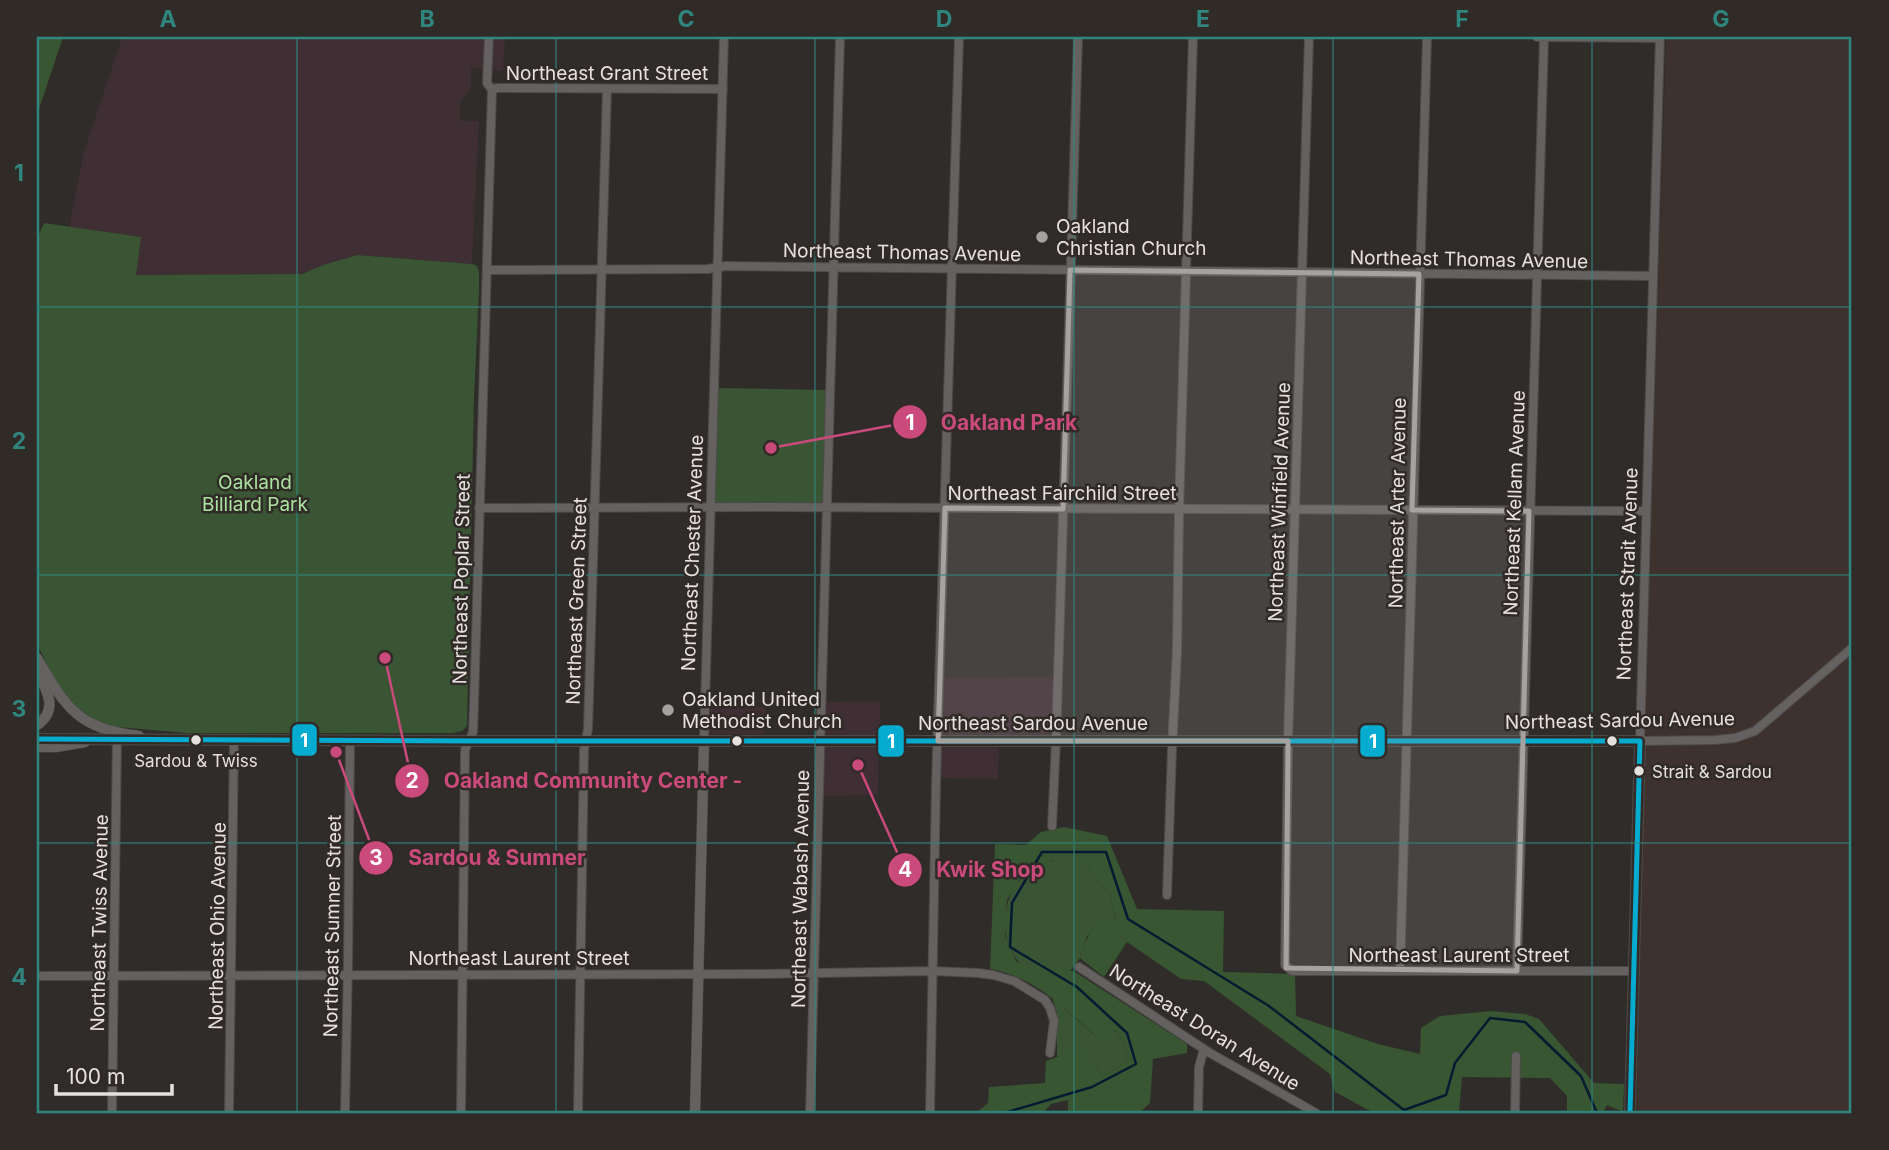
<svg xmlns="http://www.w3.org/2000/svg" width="1889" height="1150" font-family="Inter,sans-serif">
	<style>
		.commercial { fill: #3f2e34 }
		.industrial { fill: #3f2e33 }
		.built { fill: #3d322d }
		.green { fill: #395533 }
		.forest { fill: #385631 }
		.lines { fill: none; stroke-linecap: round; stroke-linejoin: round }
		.stream { stroke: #041b32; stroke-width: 2.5 }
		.minor-casing { stroke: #4c4a48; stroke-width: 10 }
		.tertiary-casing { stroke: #4c4a48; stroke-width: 11 }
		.secondary-casing { stroke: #4c4a48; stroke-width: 12 }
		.minor { stroke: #646160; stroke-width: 8 }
		.tertiary { stroke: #646160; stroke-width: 10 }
		.secondary { stroke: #646160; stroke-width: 10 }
		.bus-1-casing { stroke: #312b28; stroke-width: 10 }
		.bus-1 { stroke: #06acd0; stroke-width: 5 }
		.marked { fill: #a5a2a0; fill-opacity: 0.2; stroke: #a5a2a0; stroke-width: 5; stroke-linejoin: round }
		.grid { fill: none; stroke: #2f867f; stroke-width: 2; stroke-opacity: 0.55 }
		.poi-dot { fill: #a5a2a0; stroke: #312b28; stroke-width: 2.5 }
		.bus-dot { fill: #e5e1df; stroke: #312b28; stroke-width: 2.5 }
		.labels { text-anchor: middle; stroke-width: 5; stroke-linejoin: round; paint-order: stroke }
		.bus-label { font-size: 17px; fill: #e5e1df; stroke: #312b28 }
		.street-label { font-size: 19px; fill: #e5e1df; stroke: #312b28 }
		.poi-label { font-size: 19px; fill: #e5e1df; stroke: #312b28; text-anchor: start }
		.park-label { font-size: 19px; fill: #aae29f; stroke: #312b28 }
		.leader { fill: none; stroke: #cb4a7c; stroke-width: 2.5 }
		.callout-dot { fill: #cb4a7c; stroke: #312b28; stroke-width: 2.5 }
		.mark-label { font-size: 21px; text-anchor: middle; font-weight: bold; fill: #fff }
		.callout-label { font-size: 21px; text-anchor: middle; font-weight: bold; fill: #cb4a7c; stroke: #312b28; stroke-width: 5; stroke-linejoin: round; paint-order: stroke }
		.line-badge { stroke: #312b28; stroke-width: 2.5 }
		.badge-label { font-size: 19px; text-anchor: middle; font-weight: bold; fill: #fff }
		.neatline { fill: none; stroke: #2f867f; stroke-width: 2.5 }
		.grid-label { font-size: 23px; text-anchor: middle; font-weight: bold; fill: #2f867f }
	</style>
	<rect width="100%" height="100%" fill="#2f2c2a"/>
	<path class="commercial" d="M1054 677 1052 728 1051 732 1046 735H949L943 734 944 678Z
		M880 701 881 735H829L826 733V702Z
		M710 707H765L764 734H710L708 730Z
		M828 746H879L878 795 821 796 823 750Z
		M947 746H999L998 779 941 778V751L943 747Z"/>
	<path class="industrial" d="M122 37H505L503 71 471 67V88L460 101V121H479L472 264 357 255 323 265 302 274 136 275 141 237 69 228 84 151Z"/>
	<path class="built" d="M1666 37H1852V1113H1637L1644 749Z"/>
	<path class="green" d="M44 223 141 237 136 275 302 274 323 265 357 255 472 264 477 266 479 272V290L474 398 467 726 462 731 453 733H187L117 727 98 721 74 706 56 682 37 644V239Z
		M715 388 830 390 827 507H711Z
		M1081 847 1089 869 1109 894 1116 920 1087 936 1080 958 1070 971C1053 965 1045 972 1032 970 1018 967 1013 954 1008 943 1004 934 1005 925 1006 916 1009 867 1047 868 1081 847Z
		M1052 997 1102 1042 1114 1029 1123 1041 1128 1061 1102 1077 1093 1062 1081 1049 1057 1057V1013Z"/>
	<path class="forest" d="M37 37H63L37 115Z
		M1064 827 1107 836 1137 909 1224 911 1223 972 1295 974 1296 1016 1378 1044 1420 1054 1421 1028 1440 1016 1491 1011 1525 1014 1539 1019 1594 1083 1624 1084 1623 1112 1607 1105 1603 1113H1567V1096L1550 1078 1462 1077 1459 1113H1374L1335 1092 1330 1074 1204 981 1181 979 1127 942 1104 977 1080 958C1087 935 1091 925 1116 919L1109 894 1089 869 1080 848 1065 857 1051 861 1036 885 1021 877 1007 900 1005 936 1016 961 1032 970 1060 967 1075 972 1187 1044V1053L1153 1059 1150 1103 1139 1113H1068V1100L1051 1104 1043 1113H976L988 1103 989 1087 1045 1083 1046 1061 1081 1048 1093 1062 1102 1077 1128 1061 1123 1041 1115 1030 1102 1042C1069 1012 1036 977 990 969L995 844 1026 845 1041 832Z"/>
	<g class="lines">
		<path class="stream" d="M1004 1113 1092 1087 1136 1064 1127 1033 1077 987 1010 947 1012 903 1042 852H1106L1128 919 1269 1006 1404 1110 1446 1095 1455 1063 1490 1018 1525 1022 1581 1076 1597 1113"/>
		<defs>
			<path id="minor" d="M1309 37 1288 741 1285 965 1292 971H1633
				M1537 37 1660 38
				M1660 37 1640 741 1715 740 1735 738 1755 731 1852 648
				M492 90 496 88 723 89
				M487 270 708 269 726 266 1653 276
				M479 508 768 507 1646 511
				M704 741 724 37
				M1052 826 1056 741 1078 37
				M1167 895 1172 749 1177 650 1179 509 1193 37
				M1079 967 1210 1053 1316 1113
				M1400 971 1427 37
				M1517 971 1544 37
				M37 976 755 974 932 971 978 973 993 975 1014 981 1045 1000 1050 1008 1054 1021 1050 1053
				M112 1113 117 735
				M229 1113 234 740
				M345 1113 348 962 350 740
				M461 1113 465 750 473 732 474 705 492 90 487 83 489 37
				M578 1113 584 750 588 729C596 516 599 303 607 90
				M810 1113 840 37
				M930 1113 936 784 959 37
				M1198 1113 1199 1067 1204 1049
				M1515 1113 1516 1056"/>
			<path id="tertiary" d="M37 658C66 708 77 728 139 736
				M37 671C47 690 59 710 37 725
				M37 747H56L85 742
				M695 1113 704 741"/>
			<path id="secondary" d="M37 739 477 741H1640L1630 1113"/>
		</defs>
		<use href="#minor" class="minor-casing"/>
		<use href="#tertiary" class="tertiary-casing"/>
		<use href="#secondary" class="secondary-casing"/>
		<use href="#minor" class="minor"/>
		<use href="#tertiary" class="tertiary"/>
		<use href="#secondary" class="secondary"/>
		<defs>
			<path id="bus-1" d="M37 739 477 741H1640
				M1630 1113 1640 741"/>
		</defs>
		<use href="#bus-1" class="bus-1-casing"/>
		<use href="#bus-1" class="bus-1"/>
	</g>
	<path class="marked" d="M1070 270 1419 274 1412 510 1529 511 1517 971 1286 968 1288 741H938L945 508 1063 509Z"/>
	<path class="grid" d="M297 37V1113M556 37V1113M815 37V1113M1074 37V1113M1333 37V1113M1592 37V1113M37 307H1852M37 575H1852M37 843H1852"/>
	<g class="poi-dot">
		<circle cx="1042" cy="237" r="7"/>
		<circle cx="668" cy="710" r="7"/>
	</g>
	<g class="bus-dot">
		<circle cx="196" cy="740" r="6"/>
		<circle cx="737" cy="741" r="6"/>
		<circle cx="1612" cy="741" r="6"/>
		<circle cx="1639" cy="771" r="6"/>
	</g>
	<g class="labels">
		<g class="bus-label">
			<text x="196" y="767">Sardou &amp; Twiss</text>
			<text x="1652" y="778" text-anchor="start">Strait &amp; Sardou</text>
		</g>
		<g class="street-label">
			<text x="607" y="80">Northeast Grant Street</text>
			<text transform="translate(902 252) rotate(1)" y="7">Northeast Thomas Avenue</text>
			<text transform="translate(1469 259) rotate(1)" y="7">Northeast Thomas Avenue</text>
			<text x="1062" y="500">Northeast Fairchild Street</text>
			<text transform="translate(1279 502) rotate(-88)" y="7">Northeast Winfield Avenue</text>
			<text transform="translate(1397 503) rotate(-89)" y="7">Northeast Arter Avenue</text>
			<text transform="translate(1514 503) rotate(-88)" y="7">Northeast Kellam Avenue</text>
			<text transform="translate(692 553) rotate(-88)" y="7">Northeast Chester Avenue</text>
			<text transform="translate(1627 574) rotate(-88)" y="7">Northeast Strait Avenue</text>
			<text transform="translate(461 579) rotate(-89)" y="7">Northeast Poplar Street</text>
			<text transform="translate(576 601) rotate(-88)" y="7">Northeast Green Street</text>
			<text transform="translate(1620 720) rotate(-1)" y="7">Northeast Sardou Avenue</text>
			<text x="1033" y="730">Northeast Sardou Avenue</text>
			<text transform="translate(800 889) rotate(-89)" y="7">Northeast Wabash Avenue</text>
			<text transform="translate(99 923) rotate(-89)" y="7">Northeast Twiss Avenue</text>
			<text transform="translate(217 926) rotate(-89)" y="7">Northeast Ohio Avenue</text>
			<text transform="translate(332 926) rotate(-89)" y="7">Northeast Sumner Street</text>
			<text x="1459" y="962">Northeast Laurent Street</text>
			<text x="519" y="965">Northeast Laurent Street</text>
			<text transform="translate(1205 1027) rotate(32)" y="7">Northeast Doran Avenue</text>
		</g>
		<g class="poi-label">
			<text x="1056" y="233">Oakland<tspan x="1056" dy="22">Christian Church</tspan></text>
			<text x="682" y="706">Oakland United<tspan x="682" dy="22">Methodist Church</tspan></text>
		</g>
		<g class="park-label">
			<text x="255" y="489">Oakland<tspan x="255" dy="22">Billiard Park</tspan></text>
		</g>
	</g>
	<path class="leader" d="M771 448L910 422M385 658L412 781M336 752L376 858M858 765L905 870"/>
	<g class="callout-dot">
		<circle cx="771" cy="448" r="7"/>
		<circle cx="385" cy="658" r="7"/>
		<circle cx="336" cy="752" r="7"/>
		<circle cx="858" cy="765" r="7"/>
		<circle cx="910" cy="422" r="18"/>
		<circle cx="412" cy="781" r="18"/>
		<circle cx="376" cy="858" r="18"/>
		<circle cx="905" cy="870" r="18"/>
	</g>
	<g class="mark-label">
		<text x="910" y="430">1</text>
		<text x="412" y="788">2</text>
		<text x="376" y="865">3</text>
		<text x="905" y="877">4</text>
	</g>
	<g class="callout-label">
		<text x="1009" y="430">Oakland Park</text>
		<text x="593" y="788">Oakland Community Center -</text>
		<text x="497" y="865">Sardou &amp; Sumner</text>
		<text x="990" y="877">Kwik Shop</text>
	</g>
	<g class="line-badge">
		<rect x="291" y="723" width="27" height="34" rx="7" fill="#06acd0"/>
		<rect x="877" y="724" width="28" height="34" rx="7" fill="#06acd0"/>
		<rect x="1359" y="724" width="27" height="34" rx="7" fill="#06acd0"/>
	</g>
	<g class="badge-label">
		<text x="304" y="747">1</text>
		<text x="891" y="748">1</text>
		<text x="1373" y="748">1</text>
	</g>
	<rect width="1889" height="1150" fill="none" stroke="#312b28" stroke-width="77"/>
	<path d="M56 1084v10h116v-10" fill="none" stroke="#e5e1df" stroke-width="3.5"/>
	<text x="66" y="1084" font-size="21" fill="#e5e1df" stroke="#312b28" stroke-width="5" paint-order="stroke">100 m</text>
	<rect x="38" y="38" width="1812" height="1074" class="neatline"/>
	<g class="grid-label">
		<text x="168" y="27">A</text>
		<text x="427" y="27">B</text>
		<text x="686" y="27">C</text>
		<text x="944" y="27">D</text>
		<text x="1203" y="27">E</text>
		<text x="1462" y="27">F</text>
		<text x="1721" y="27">G</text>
		<text x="19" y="181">1</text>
		<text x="19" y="449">2</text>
		<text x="19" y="717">3</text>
		<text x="19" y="985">4</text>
	</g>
</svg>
